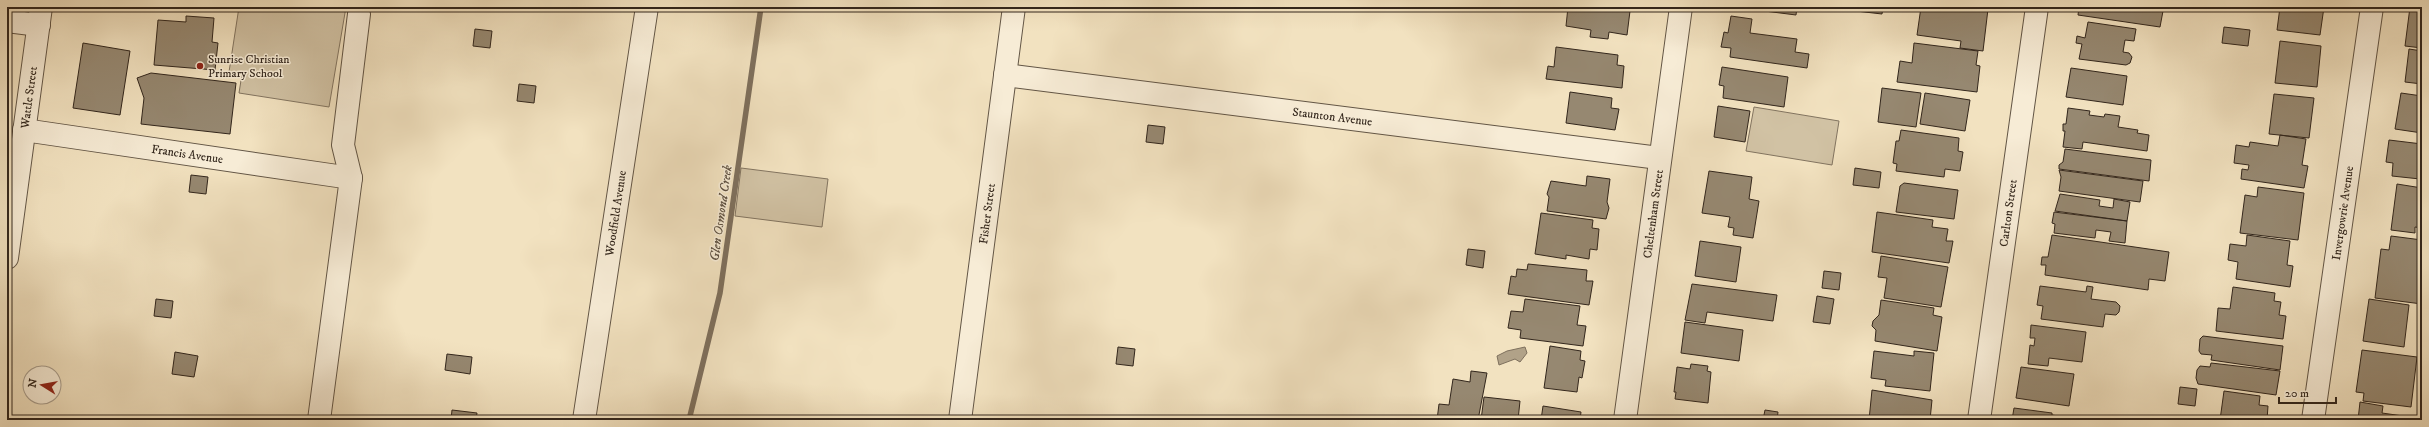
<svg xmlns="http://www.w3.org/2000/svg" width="2429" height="427" font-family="'IM FELL DW Pica',serif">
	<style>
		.green { fill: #d1c2a4; stroke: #827460 }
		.water { fill: #b1a288; stroke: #7e705d }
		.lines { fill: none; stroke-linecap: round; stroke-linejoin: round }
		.stream { stroke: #7e705d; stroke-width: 5.5 }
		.building { fill: #968871; stroke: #32261c }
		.minor-casing { stroke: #625545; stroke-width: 24 }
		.minor { stroke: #f7ecd6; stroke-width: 22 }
		.poi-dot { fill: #8f2418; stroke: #f7ecd6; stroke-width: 1.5 }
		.labels { text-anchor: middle; stroke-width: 3; stroke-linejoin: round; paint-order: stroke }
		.poi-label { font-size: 12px; fill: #32261c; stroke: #f7ecd6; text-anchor: start }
		.street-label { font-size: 12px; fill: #32261c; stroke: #f7ecd6 }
		.water-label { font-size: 13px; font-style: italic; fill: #5e5142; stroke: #f7ecd6 }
	</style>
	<rect width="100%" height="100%" fill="#f2e2c0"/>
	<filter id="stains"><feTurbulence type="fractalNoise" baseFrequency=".005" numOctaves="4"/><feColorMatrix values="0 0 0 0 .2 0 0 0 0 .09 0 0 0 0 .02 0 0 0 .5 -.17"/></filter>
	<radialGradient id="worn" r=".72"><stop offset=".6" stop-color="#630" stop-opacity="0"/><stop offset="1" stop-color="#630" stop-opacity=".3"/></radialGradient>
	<path class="green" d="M204 7H234L233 11Z
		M239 7H346L329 107 239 93 242 74 229 72Z
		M1754 107 1839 121 1832 165 1746 151Z
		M741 168 828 179 822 227 735 216Z"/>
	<path class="water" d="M1525 347 1527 353 1520 362 1515 359 1499 365 1497 356 1507 351Z"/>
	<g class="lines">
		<path class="stream" d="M689 420 720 293 761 7"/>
	</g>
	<path class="building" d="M1568 7H1625L1624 10 1630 11 1627 35 1609 32 1608 39 1590 37 1591 30 1566 26Z
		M1733 7H1797L1796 15Z
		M1857 7H1883L1882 14 1856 11Z
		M1921 7 1988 9 1983 51 1960 48 1961 41 1917 35Z
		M2079 7H2157V10L2163 11 2160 27 2078 15Z
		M2280 7H2324L2320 35 2277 30Z
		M2410 7H2422V48L2405 46Z
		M186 16 214 18 212 42 218 43 215 70 154 65 158 20 186 22Z
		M1731 16 1752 19 1750 33 1797 39 1795 52 1809 54 1807 68 1730 57 1731 48 1721 47 1724 32 1728 33Z
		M2088 22 2136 29 2134 41 2125 40 2123 52 2129 53 2132 57 2130 63 2126 65 2079 59 2082 44 2076 43 2077 36 2085 38Z
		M2224 27 2250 30 2248 46 2222 43Z
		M475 29 492 31 490 48 473 46Z
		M2280 41 2321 46 2317 87 2275 83Z
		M83 43 130 51 120 115 73 108Z
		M1914 43 1978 51 1976 65 1980 66 1977 92 1897 82 1900 61 1912 63Z
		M1556 47 1618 55 1617 65 1624 66 1622 88 1546 79 1548 66 1554 67Z
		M2409 49 2422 51V84L2405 82Z
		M1722 67 1788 77 1784 107 1723 98 1724 86 1719 85Z
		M2071 68 2127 76 2123 105 2066 97Z
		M151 73 236 83 230 134 141 124 144 98 137 78Z
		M519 84 536 86 534 103 517 101Z
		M1882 88 1921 93 1916 127 1878 122Z
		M1570 92 1612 98 1611 108 1619 109 1615 130 1566 123Z
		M1925 93 1970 100 1965 131 1920 124Z
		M2401 93 2422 96V133L2395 129Z
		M2274 94 2314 98 2309 138 2269 134Z
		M1718 106 1750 111 1745 142 1714 137Z
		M2068 108 2090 111 2089 115 2104 117 2105 114 2120 116 2118 127 2138 130 2137 133 2149 135 2147 151 2083 142 2082 149 2063 147 2065 131H2063V124H2066Z
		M1148 125 1165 127 1163 144 1146 142Z
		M1901 130 1959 138 1958 151 1963 152 1960 171 1945 169 1944 177 1896 171 1897 164 1893 163 1896 141H1899Z
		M2280 135 2306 139 2302 165 2308 166 2304 188 2241 179 2242 169 2248 170 2249 165 2234 163 2236 145 2249 147 2250 142 2278 146Z
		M2389 140 2422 144 2420 179 2392 176 2393 163 2386 162Z
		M2065 149 2151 160 2149 181 2059 169V165L2063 162Z
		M1855 168 1881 172 1879 188 1853 185Z
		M2059 170 2143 181 2140 202 2059 191 2061 177Z
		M1709 171 1752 177 1749 199 1759 201 1753 238 1733 235 1734 228 1728 227 1730 217 1702 213Z
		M191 175 208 177 206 194 189 192Z
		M1587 176 1610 179 1607 202 1609 208 1606 219 1547 211 1549 197 1547 194 1551 181 1586 186Z
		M1904 183 1958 190 1954 219 1896 212 1900 186Z
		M2397 184 2422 188V228L2415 227V233L2391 230Z
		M2258 187 2304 193 2298 240 2240 233 2245 195 2257 197Z
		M2060 194 2100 200 2099 206 2113 208 2114 199 2130 202 2127 221 2055 211Z
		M1877 212 1933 220 1932 227 1948 229 1946 241H1953L1949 263 1872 252Z
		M2054 212 2127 221 2125 243 2109 241 2111 232 2096 230 2095 238 2054 233 2055 224 2052 223Z
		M1541 213 1593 220 1592 228 1599 229 1597 250 1590 249 1589 259 1566 255V259L1535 254Z
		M2052 235 2169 252 2165 281 2149 279 2148 290 2045 275 2046 265H2041L2042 257H2048Z
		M2247 235 2290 241 2287 265 2293 266 2290 287 2236 279 2238 262 2228 260 2230 244 2246 246Z
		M2391 236 2422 240V304L2375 298 2381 249 2389 250Z
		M1700 241 1741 247 1736 282 1695 276Z
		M1468 249 1485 251 1483 268 1466 265Z
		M1881 256 1948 267 1941 307 1884 298 1887 278 1878 277Z
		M1528 264 1587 270 1586 281H1593L1589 305 1508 294 1511 276 1516 277 1517 269 1527 270Z
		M1824 271 1841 273 1839 290 1822 288Z
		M1692 284 1777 295 1773 321 1707 312 1705 323 1685 320Z
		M2040 286 2086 292 2087 286 2093 287 2091 299 2116 302 2120 306 2119 312 2116 315 2105 314 2103 327 2041 319 2043 306 2037 305Z
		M2233 287 2275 293 2274 301 2281 302 2279 315 2286 316 2283 339 2216 331 2218 308 2230 309Z
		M1817 296 1834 299 1830 324 1813 322Z
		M156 299 173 301 171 318 154 316Z
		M1525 299 1580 306 1577 325 1586 326 1583 346 1520 338 1521 330 1508 328 1511 311 1523 312Z
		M2369 299 2409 305 2404 347 2363 341Z
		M1881 300 1934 308 1933 315 1942 317 1937 351 1875 341 1876 330 1872 326 1873 321 1879 315Z
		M1685 322 1743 330 1739 361 1681 353Z
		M2031 325 2086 332 2082 362 2049 358 2048 366 2028 364 2030 345 2034 346 2035 338H2030Z
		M2203 336 2283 346 2280 370 2211 360 2212 355 2201 354 2199 351 2200 339Z
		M1550 346 1581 351 1580 360 1585 361 1582 378 1579 377 1577 392 1544 388Z
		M1118 347 1135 349 1133 366 1116 364Z
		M2362 350 2417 357 2411 407 2363 401 2364 393 2356 392Z
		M1874 351 1914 356V351L1934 353 1930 391 1885 386 1886 380 1871 378Z
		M175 352 198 356 194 377 172 374Z
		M447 354 472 357 470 374 445 370Z
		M2211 363 2280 371 2276 395 2198 384 2196 378 2197 370 2200 366 2210 367Z
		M1691 364 1708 366 1707 371 1711 372 1708 403 1675 399 1676 392H1674L1677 367 1690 369Z
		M2021 367 2074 374 2069 406 2016 398Z
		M1471 371 1487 373 1478 420H1437L1439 404 1449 405 1453 379 1470 382Z
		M2180 387 2197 389 2195 406 2178 404Z
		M1872 390 1932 400 1930 420H1869Z
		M2224 391 2260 396 2259 405 2268 406 2267 420H2220Z
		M1484 397 1520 401 1518 420H1481Z
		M2360 402 2383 406 2382 413 2403 416V420H2358Z
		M1543 406 1581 412 1580 420H1541Z
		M2014 408 2052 413V415L2071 418 2073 420H2012Z
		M452 410 477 413 476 420H451Z
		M1765 410 1778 412 1777 420H1763Z
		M1726 418 1741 420H1726Z"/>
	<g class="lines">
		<defs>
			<g id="minor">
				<path d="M7 21 39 25"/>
				<path id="s1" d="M1005 75 1659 158"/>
				<path id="s2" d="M24 130 351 178"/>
				<path id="s3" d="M7 258 41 7"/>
				<path d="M319 420 351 178 343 145 359 14"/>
				<path id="s4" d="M584 420 647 7"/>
				<path id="s5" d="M960 420 1014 7"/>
				<path id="s6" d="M1625 420 1681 7"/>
				<path id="s7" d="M1979 420 2037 7"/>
				<path id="s8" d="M2313 420 2372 7"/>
			</g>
		</defs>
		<use href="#minor" class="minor-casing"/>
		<use href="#minor" class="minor"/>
	</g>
	<circle class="poi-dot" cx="200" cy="66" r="4"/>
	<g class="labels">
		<g class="poi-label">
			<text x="208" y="63">Sunrise Christian<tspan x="208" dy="14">Primary School</tspan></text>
		</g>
		<g class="street-label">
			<text dy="4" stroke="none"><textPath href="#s3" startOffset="162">Wattle Street</textPath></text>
			<text dy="4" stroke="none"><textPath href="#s1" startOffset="330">Staunton Avenue</textPath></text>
			<text dy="4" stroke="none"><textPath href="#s2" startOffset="165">Francis Avenue</textPath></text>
			<text dy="4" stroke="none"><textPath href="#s5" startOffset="208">Fisher Street</textPath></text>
			<text dy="4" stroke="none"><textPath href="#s6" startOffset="208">Cheltenham Street</textPath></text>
			<text dy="4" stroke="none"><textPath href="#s4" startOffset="209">Woodfield Avenue</textPath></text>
			<text dy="4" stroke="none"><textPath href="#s7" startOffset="209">Carlton Street</textPath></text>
			<text dy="4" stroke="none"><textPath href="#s8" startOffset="209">Invergowrie Avenue</textPath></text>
		</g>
		<g class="water-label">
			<text transform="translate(720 213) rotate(-82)" y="5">Glen Osmond Creek</text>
		</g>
	</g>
	<rect width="2429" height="427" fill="none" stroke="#f2e2c0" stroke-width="24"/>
	<rect x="8" y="8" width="2413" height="411" fill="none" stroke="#32261c" stroke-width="2"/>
	<rect x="12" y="12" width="2405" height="403" fill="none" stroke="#32261c"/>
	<g transform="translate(42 385) rotate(281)"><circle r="19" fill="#f7ecd6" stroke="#a89d8c"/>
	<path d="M0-3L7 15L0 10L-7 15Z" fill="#8f2418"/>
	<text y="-6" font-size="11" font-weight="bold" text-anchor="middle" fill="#32261c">N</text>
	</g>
	<path d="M2279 397v6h57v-6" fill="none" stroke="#32261c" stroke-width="2"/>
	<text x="2285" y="397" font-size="12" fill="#32261c" stroke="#f7ecd6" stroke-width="3" paint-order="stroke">20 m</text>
	<rect width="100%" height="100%" filter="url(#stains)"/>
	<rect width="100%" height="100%" fill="url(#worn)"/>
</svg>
